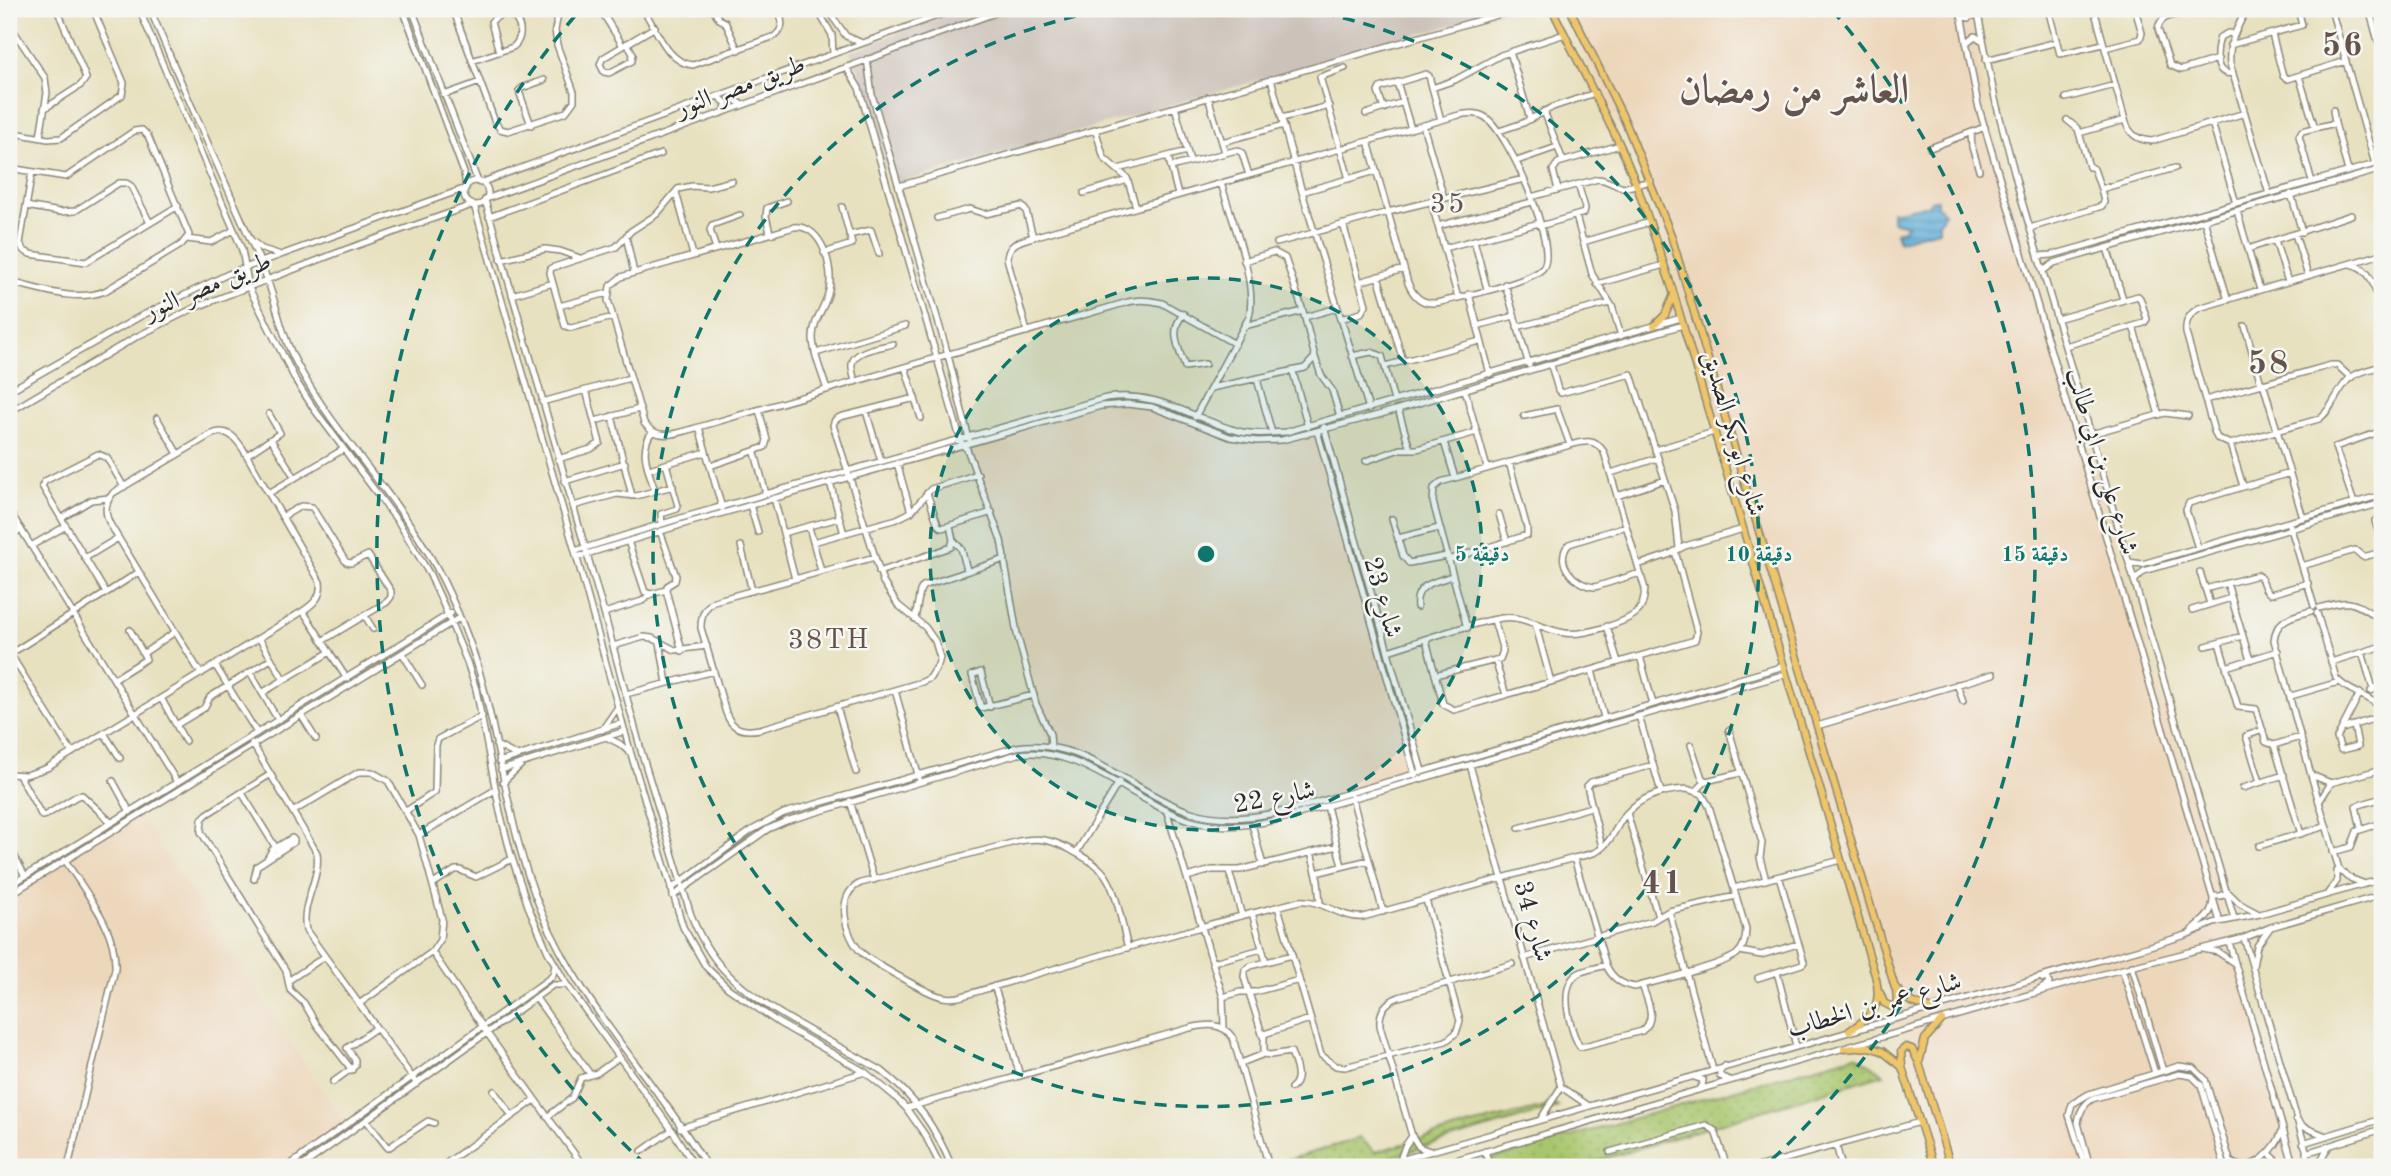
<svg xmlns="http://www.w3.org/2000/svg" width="2391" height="1176" font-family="'Old Standard TT',Amiri,serif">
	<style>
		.built { fill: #edd7bb }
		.industrial { fill: #ccc2b9 }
		.grass { fill: url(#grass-dots); stroke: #6a784c; stroke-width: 2 }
		.water { fill: url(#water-rules); stroke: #446c82; stroke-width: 2 }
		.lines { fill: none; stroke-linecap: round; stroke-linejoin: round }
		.minor-casing { stroke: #8a8675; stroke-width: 8 }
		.major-casing { stroke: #8a8675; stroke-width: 9 }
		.minor { stroke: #fff; stroke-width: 5 }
		.major { stroke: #eec569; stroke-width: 6 }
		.ring { fill: none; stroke: #0f766e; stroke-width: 3.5; stroke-dasharray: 12 9 }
		.labels { text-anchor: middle; stroke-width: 5; stroke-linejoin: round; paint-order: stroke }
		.street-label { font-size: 26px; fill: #2b2b2b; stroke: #f6f6f2 }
		.neighbourhood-label { font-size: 28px; letter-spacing: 2px; fill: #64544d; stroke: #f6f6f2 }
		.district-label { font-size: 33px; font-weight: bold; letter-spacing: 2px; fill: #64544d; stroke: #f6f6f2 }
		.town-label { font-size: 40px; font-weight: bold; fill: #64544d; stroke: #f6f6f2 }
		.centre { fill: #0f766e; stroke: #f6f6f2; stroke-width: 3.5 }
		.ring-label { font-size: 21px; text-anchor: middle; font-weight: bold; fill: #0f766e; stroke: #f6f6f2; stroke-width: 5; stroke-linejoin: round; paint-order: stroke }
	</style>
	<defs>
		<pattern id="grass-dots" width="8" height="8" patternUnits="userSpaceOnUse" patternTransform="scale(1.75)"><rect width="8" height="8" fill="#a9c66d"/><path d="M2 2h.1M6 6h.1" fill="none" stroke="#92aa5f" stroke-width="1.8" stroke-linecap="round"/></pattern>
		<pattern id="water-rules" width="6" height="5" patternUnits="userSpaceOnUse" patternTransform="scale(1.75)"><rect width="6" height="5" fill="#5eaed8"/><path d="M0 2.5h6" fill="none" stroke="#4e8eaf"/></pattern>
	</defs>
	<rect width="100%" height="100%" fill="#f6f6f2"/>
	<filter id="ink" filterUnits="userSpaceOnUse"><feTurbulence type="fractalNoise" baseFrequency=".0143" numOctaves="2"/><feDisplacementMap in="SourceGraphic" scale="14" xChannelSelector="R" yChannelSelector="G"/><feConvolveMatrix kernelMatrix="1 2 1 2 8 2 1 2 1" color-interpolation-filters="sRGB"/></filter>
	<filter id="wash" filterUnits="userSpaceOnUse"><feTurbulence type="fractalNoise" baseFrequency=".00686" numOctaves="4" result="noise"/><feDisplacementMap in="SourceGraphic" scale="28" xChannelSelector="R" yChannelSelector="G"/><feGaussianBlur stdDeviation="1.57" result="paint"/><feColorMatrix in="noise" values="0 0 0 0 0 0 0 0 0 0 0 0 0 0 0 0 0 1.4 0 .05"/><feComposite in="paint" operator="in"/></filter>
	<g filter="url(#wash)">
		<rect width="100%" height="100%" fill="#e8e1bf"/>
		<path class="built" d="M1561 9H1969L1986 106 2302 1167H1941L1665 241 1635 162 1608 102Z
			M1120 400 1152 403 1243 436 1270 437 1320 427 1419 775 1293 814 1258 821H1222L1205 818 1088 763 1048 750 967 440 1080 407Z
			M137 812 347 1127 291 1167H9V891Z"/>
		<path class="industrial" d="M957 9H1508L891 185 857 67 850 52Z"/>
		<path class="grass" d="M1856 1055 1884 1074 1577 1167H1464Z
			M1554 1105 1558 1107 1357 1167H1264L1360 1138 1375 1152 1475 1124Z"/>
		<path class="water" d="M1937 200V205L1945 213 1939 223V230L1911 237 1899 242 1896 232 1904 229 1907 225 1892 221V211C1903 212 1914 205 1928 206L1931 201Z"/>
	</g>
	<g filter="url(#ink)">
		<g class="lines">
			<defs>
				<path id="minor" d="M139 9 234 230 242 250 249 288 296 381 314 409 399 523 430 575 444 606 467 662 476 689 500 812 511 855 528 906 548 952 567 985 672 1130 695 1167
					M150 9C186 95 224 180 262 266 276 298 280 333 297 364 338 441 404 501 443 580 460 615 475 652 484 689 503 764 511 839 541 910 581 1008 655 1078 707 1167
					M403 9 464 173 466 187
					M412 9 478 182
					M453 9 495 122 500 129 508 131 566 112 574 101V92L557 45 555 30 559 9
					M600 9 623 46
					M643 9C656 28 667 63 693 65L775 36C785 28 783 19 776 9
					M713 9 719 19 725 22 738 50
					M817 9 832 35 833 54
					M827 9 846 36 862 43
					M1541 9 1554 13
					M1960 9 1978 105 2220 922
					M1977 9 1995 99 2021 198 2234 918
					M2048 9 2060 54 2103 44
					M2094 9 2125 120C2129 134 2137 140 2152 141L2245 113
					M2246 9C2238 30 2228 38 2230 64L2269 194
					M2331 9 2375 164
					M2369 9 2382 55
					M9 12 13 9
					M512 13 524 9
					M2183 13C2172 16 2160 16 2158 29L2170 65 2181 70 2218 59
					M1961 16 1969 18 1978 13
					M9 24 45 78 47 93 40 137
					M2233 34 2228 33 2220 37C2216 50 2213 77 2233 73
					M2272 34 2283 76 2288 79 2346 61
					M627 43 633 54 632 61 609 73 604 72 600 64 603 58 655 27
					M1966 43 1975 36 1983 41
					M2230 45 2302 25 2298 9
					M2105 48 2140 39 2142 33 2135 9
					M1510 52 1530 119
					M867 59 872 95 948 355 969 439
					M1986 60 2057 42
					M472 61 513 47C531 32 512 0 491 22L499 52
					M846 67 859 88 962 445 967 449 1001 540 1017 634 1036 704 1050 734 1051 747
					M1345 68 1320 77 1349 179
					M2299 76 2315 128
					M1271 79 1302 192 1369 409
					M1397 82 1411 129
					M9 85 11 95 9 113
					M1432 88 1455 80 1501 55 1565 34
					M735 90 733 98 742 105
					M444 95 480 82
					M718 96 726 103 725 111
					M1208 97 1225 152
					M2066 98 2115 85
					M1175 107 1190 161
					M44 109 81 85 86 78 57 9
					M1384 109 1378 92 1380 88 1426 74 1429 76 1441 120
					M2333 110 2335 123 2348 171
					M1544 111 1563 161
					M1366 114 1403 102
					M1282 118 1329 106
					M2067 120 2078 129 2089 167
					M2212 123 2236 203
					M531 125 519 91 522 88 544 80
					M1423 125 1444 198
					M1095 129 1104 158 1127 178 1136 207
					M1499 131 1523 123 1553 107 1595 93
					M9 132 48 139 61 138 122 95 124 83 93 9
					M1971 133 1972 147 1979 170
					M2079 133 2125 120
					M1222 142 1284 125
					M1930 148 1985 127
					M1168 156 1178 195
					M1517 161 1557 147
					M1171 167 1237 150 1242 153 1249 175
					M2091 167 2094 169 2101 189 2175 168
					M9 168 66 177 134 131 142 130 148 136 189 235 181 245 105 291C75 303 39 288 9 282
					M1118 169 1187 151
					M32 172 20 243 23 250 30 254 86 262 178 206
					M464 193a12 12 0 1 1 24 0a12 12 0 1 1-24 0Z
					M2312 182 2299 136 2302 131 2335 123
					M480 183 956 9
					M899 186 1518 9
					M1558 190 1553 170 1558 163 1620 145
					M676 192 693 255
					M1302 192 1376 171
					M1084 193 1128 180
					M2291 194 2302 232
					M1531 197 1598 179 1604 180 1623 188 1651 181
					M486 199 1006 9
					M485 200 604 613 642 754 691 915C699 935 709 954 724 970 761 1010 834 1042 882 1071 915 1097 936 1128 952 1167
					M1431 201 1458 298
					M474 205 575 551 631 754 683 927 706 967 728 988 779 1023 865 1072 893 1095 906 1108 925 1135 941 1167
					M26 206 60 212 75 211 119 183H126L131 186 150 223
					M2237 211 2260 290
					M1576 216 1592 274 1612 306 1621 336
					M489 217 661 154
					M937 218 970 209 985 214 1022 206 1026 211 1033 237
					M2204 220 2228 300
					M1438 226 1532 202
					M1540 226 1584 213 1585 208 1578 184
					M2030 228 2102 206 2104 202 2101 189
					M770 233 766 216 767 208 787 201
					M2295 234 2308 276
					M849 235 871 230 879 254
					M626 236 634 273
					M187 239 211 242 234 230
					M1474 240 1487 289
					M2275 240 2288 282
					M252 241 262 249 278 254
					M1583 242 1650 222
					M1277 243 1388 212 1524 179
					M1444 248 1539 223
					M2107 248 2123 299
					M716 249 710 230 712 225 740 215
					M2248 249 2351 215
					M824 253 852 244 842 207
					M2382 254 2199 308C2189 314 2185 321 2186 333L2214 431 2217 438 2230 444 2319 419C2334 408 2337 389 2350 378 2359 371 2372 369 2382 366
					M2038 256 2052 255 2382 162
					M501 260 545 249 560 251 580 258
					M2351 264C2375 269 2376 295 2382 315
					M2043 271 2054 263 2382 169
					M1378 276 1403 361
					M1359 282 1404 269
					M1505 284 1529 365
					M1597 284 1664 265
					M1469 294 1490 374
					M512 295 553 283
					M559 306 608 293
					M1184 314C1168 329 1179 349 1185 367L1205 364
					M613 317 571 328 565 326 550 273 551 268 616 247 631 231 657 214 678 189 692 186 708 187 732 181
					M1305 317 1337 308
					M1340 319 1361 313 1366 305 1343 224
					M2057 319 2138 296 2140 298 2147 319 2144 323 2065 346
					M1244 326 1303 311
					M1477 326 1514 316
					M2133 326 2159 415
					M2245 326 2261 384
					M1517 327 1610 303
					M1027 332 1007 258C1009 243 1020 241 1033 237L1459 115C1468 113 1477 112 1485 117 1508 131 1559 247 1543 268 1532 282 1461 297 1441 302 1424 306 1414 298 1408 283L1368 141
					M816 353 905 326
					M1352 356 1371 352 1382 356 1394 401
					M1315 357 1321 375 1332 390 1340 417
					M1551 365 1558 390 1561 393 1631 374 1675 511 1679 548
					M1385 366 1480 341
					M905 367 921 418
					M1293 372 1308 427
					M1257 379 1272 433
					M855 382C854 376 851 369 852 364 853 350 882 347 893 344
					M2263 383 2303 518
					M1211 388 1305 368 1315 357 1303 311 1285 258 1274 252 1244 261
					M827 390C822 373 813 354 813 337 813 319 826 307 829 290 834 268 822 224 794 227L634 273 621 277 610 286 608 300 644 423C658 443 680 432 699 427L1128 302C1140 299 1150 300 1162 303L1235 344
					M1465 390 1487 468
					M9 391 141 316 228 274 466 188
					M2205 400 2331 365H2337L2351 378
					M542 402 630 378
					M1398 409 1410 449
					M866 411 881 461
					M9 412 136 337 194 308 347 249 472 205
					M612 416 632 496
					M1524 416 1557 409 1570 445
					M1195 417 1249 317C1258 282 1231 218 1221 183
					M157 418 178 454
					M595 421 639 409
					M699 427 722 508
					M1324 427 1422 771
					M1317 431 1415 775
					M652 432C638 450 649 471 655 491
					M2091 434 2165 413 2188 416
					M271 439 295 478
					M1444 442 1455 478
					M2230 444 2243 486
					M1655 450 1714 432
					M755 453 766 494
					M247 455 280 433 269 414
					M558 459 591 449 600 443 586 390
					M1366 461 1400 449H1417L1477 432
					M897 463 911 512
					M710 466 765 447 767 440 759 410
					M649 469 706 452
					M1611 473 1658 458
					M565 481 625 463
					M830 482 844 534
					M269 493 344 449
					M927 493 938 525 942 528 992 512
					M1617 496 1665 480
					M774 498 795 579
					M2354 503 2335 447 2382 431
					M750 505 758 532
					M573 506 617 494 636 496 673 486
					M9 510 177 782
					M1499 514 1507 542
					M282 517 301 506 312 507 346 562 351 563 368 555 391 591V597L387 602 322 641
					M62 518 91 500 109 498
					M1392 519 1403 556 1409 563 1447 556
					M2375 521 2382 546
					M2289 522 2314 606
					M662 524 661 514 677 509 678 506 666 464
					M1626 526 1569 544C1553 562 1575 586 1595 587L1640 573
					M809 527 821 571
					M660 531 676 576 675 581 667 586 666 590 682 651
					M783 533 839 518
					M9 537 21 529
					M1398 538 1439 528
					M953 540 961 548 967 570
					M628 541 645 592 651 594 666 590
					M813 542 897 519 911 512 931 489 978 474
					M31 546 66 526
					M741 546 752 591
					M2198 548 2186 510 2189 503 2290 473
					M575 551 681 518 1106 398C1161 390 1192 420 1242 432 1256 435 1271 433 1286 432L1681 318
					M577 557 684 524 1101 406 1127 404 1152 407 1230 437 1257 441 1282 440 1378 415 1683 325
					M875 557 714 601C704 608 701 615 701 628L726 713C732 730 744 732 760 729L922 682 930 678 938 665 940 658 935 641 925 627 898 605 883 582 833 425 835 420 840 417 915 398
					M85 558 118 538
					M1448 560 1527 535V528L1509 462
					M2129 562 2142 564 2382 495
					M1638 565 1668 555 1685 546 1743 529
					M2302 566 2355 550 2363 557 2382 552
					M879 572 951 547 953 540 950 526
					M2200 572 2210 604
					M2134 581 2144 571 2382 503
					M2227 583 2250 660
					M2205 589 2258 575C2265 580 2262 590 2271 594L2308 583
					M106 593 42 486 45 481 98 454 107 458 124 487
					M1417 607C1414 584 1435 582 1452 576
					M2319 608C2354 598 2352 602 2382 620
					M2192 610 2231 598
					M303 611 347 679
					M2311 611C2294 616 2276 618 2274 640L2311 775 2339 869 2347 877 2365 884
					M604 613 642 601 651 594
					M2317 613 2336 678C2348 693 2369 694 2382 709
					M365 616 373 629
					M915 619 920 591 923 586 1005 559
					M1535 623 1551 682
					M1607 626 1618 662
					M259 638 284 680
					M1426 640 1443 704 1454 710 1695 640 1697 632 1675 551
					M660 643 667 683
					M2219 643 2238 707 2256 709 2266 742 2274 745 2300 737
					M613 646 644 637 652 638 675 650 707 646
					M2206 646 2243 636
					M1388 651C1424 640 1466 624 1502 618 1526 615 1542 630 1565 633 1581 636 1630 623 1640 609 1644 603 1644 596 1645 589L1604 452C1595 438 1584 441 1570 445L1455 478 1441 482 1434 488 1433 502 1467 628
					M9 652 72 753
					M2362 652 2373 689
					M144 653 175 632
					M402 653 422 685
					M10 654 139 572
					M1640 656 1653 704
					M1495 660 1506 695
					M2331 662 2379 647
					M215 665 257 733
					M2226 667 2278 651
					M1592 670 1604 718
					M250 672 278 720
					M1435 675 1500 659 1503 651 1494 620
					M114 679 146 659 130 630
					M1957 684 1963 701
					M895 690 919 778
					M2371 691 2382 685
					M262 693 330 652
					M626 694 714 671
					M2291 696 2339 682
					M161 698 185 741
					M837 707 856 772
					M990 707 981 672 972 675 981 708 1034 695
					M301 715 316 739
					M1639 716 1661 792
					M176 725 204 708 210 697 271 659
					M2354 725 2358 746 2341 750 2337 738 2360 693
					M1817 726 1993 674
					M2342 729 2382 716
					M602 730 618 707
					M1729 730 1762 843 1760 858 1766 880
					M104 733 120 758
					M606 737 620 744 629 752
					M252 743 317 853C321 879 300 904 306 930L417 1084
					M496 745 518 756
					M1691 745 1702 778 1706 781
					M2274 745 2301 834
					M499 762 622 723
					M1470 765 1561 1087
					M501 770 625 731
					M9 774 26 775 47 768 303 611C315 603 322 596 320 582L243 449C235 437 227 428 212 434L113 493C105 503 104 512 110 524L201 674
					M271 774 207 814 202 819 201 832 286 971 290 990 304 1003 317 1025 352 1070
					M19 775 42 816 46 815 77 796 82 795 112 823
					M2311 775 2331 783 2382 769
					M113 781 130 812
					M503 782 521 765
					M2260 782 2246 736 2263 730
					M2243 788 2284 775
					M1687 789 1702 794 1709 806 1746 929C1746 938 1744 948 1737 954 1722 966 1657 981 1635 987 1621 985 1612 978 1606 965L1574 858C1581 856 1589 855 1596 852 1608 845 1614 833 1620 822 1635 798 1661 790 1687 789Z
					M1696 791 1706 781 1740 773
					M242 793 276 848
					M1352 797 1383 912
					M850 801 874 880
					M2319 802 2331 783
					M1327 806 1342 866
					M1166 809 1223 997 1224 1028
					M294 811 359 772H372L388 781 419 835 442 919 440 940 432 952 359 1004
					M406 811 435 792 436 745 438 739 482 716
					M1627 813 1658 917
					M1252 824 1263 865
					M1519 828 1591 807
					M2361 829 2356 806 2382 798
					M419 835 495 790
					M9 846 25 876
					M2259 846 2326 826
					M1602 847 1587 786 1591 782 1653 765
					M1311 852 1318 880 1320 903
					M2333 852 2351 847 2357 831 2382 823
					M1076 853 1119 782
					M65 860C86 894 117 928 115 969L68 1167
					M1229 871 1242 916
					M1316 873 1369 860
					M1187 877 1212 870H1240L1337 846
					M254 879 257 866 294 842V840L292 838 272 850 267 859
					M433 884 455 870H460L476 877 512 859
					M9 886 451 613
					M1734 888 1841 860
					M671 889 752 830 784 813 1017 747C1082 736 1133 793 1191 812 1229 824 1271 815 1308 805L1784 666
					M2328 893 2337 881V871
					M9 895 459 618
					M673 896 768 829 786 821 1018 754C1079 744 1136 804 1192 821 1223 830 1257 825 1288 817L1786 674
					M1278 907 1321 1055 1336 1066 1345 1067 1446 1041 1456 1033 1460 1021 1426 900
					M1669 911 1713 1070
					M1252 913 1266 962
					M2192 930C2204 920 2214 913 2213 896H2221L2228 892 2240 904 2257 913
					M2244 938 2311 1167
					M2229 942 2294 1167
					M1128 948C1122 927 1117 887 1102 871 1094 862 1081 856 1071 850 1052 840 1040 837 1019 841L861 883C834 894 845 937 862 953 873 963 928 994 943 997 948 998 953 998 959 997 1039 973 1120 949 1201 927 1233 917 1267 910 1299 901 1323 899 1340 919 1363 917L1574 858
					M2203 949 2218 952 2234 963
					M1740 951 1761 955 1798 944
					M432 952 487 1033 584 1167
					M1524 958 1652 921 1669 911 1736 896
					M1213 962 1262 949
					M1606 965C1598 968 1587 969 1579 973 1557 985 1570 1031 1580 1047L1642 1031C1658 1019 1647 1000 1642 985
					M2132 966 2163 1071
					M2253 966 2257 946 2270 928
					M2122 969 2155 1073
					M1777 972 1796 1046
					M1758 978 1802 964 1804 962 1779 876
					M288 981 324 957
					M994 986C1005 1016 1011 1046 1020 1076
					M2036 992 2049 984 2048 979H2043
					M1223 997 1240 992H1255L1299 980
					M536 998 590 1074
					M1263 1037 1244 977 1245 970 1251 966 1292 955
					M347 1048 376 1028
					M1264 1054 1270 1055 1291 1052C1295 1064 1303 1080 1291 1088
					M1241 1063 1264 1054V1034L1310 1019
					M1725 1066 1720 1071V1076L1729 1080
					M1694 1077 1703 1080 1702 1086 1698 1090
					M333 1082 355 1066V1060L347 1048
					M1561 1087 1589 1106
					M494 1091 512 1116
					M906 1108 1190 1028C1207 1024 1222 1022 1233 1038L1269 1167
					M547 1117 572 1098 581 1078 597 1073 618 1058
					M2296 1119 2304 1127 2326 1136
					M366 1120 388 1148 428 1121 434 1123
					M1540 1120 1561 1087
					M680 1128 865 1072
					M2303 1143 2382 1119
					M1836 1145 1842 1167
					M642 1151 672 1130
					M1430 1151 1419 1147 1412 1136 1380 1026C1379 1011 1385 1002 1399 997L1512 964
					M1485 1151 1490 1167
					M1610 1152 1706 1125 1715 1131 1727 1167
					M2306 1153 2382 1129
					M2270 1154 2275 1159 2276 1167
					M1400 1160 1405 1146 1412 1136
					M2231 1162C2251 1176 2278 1149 2282 1130
					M287 1167 550 978 553 975 555 965
					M301 1167 553 985H567
					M441 1167 535 1100
					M1376 1167 2143 948 2186 935 2214 923 2260 914 2382 879
					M1431 1167 2080 980 2244 938 2271 927 2382 895
					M1757 1167 1920 1122
					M2085 1167 2069 1115 2072 1104 2089 1094 2179 1066 2194 1068 2205 1079 2232 1167
					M2090 1167 2078 1123C2079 1112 2083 1105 2092 1099L2179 1074 2192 1076 2201 1085 2225 1167
					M2317 1167 2329 1146"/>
				<path id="major" d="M1552 9 1620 145 1637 186 1672 288 1875 975C1883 1004 1874 1015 1849 1031
					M1570 9 1625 121 1671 235 1895 988 1911 1002 1930 1008
					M1654 326 1665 315 1673 297
					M1880 993 1884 1003 1892 1007 1897 1003 1896 988
					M1942 1020 1925 1039 1919 1063 1951 1167
					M1844 1049 1869 1047 1882 1051 1902 1067 1934 1167
					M1902 1066 1901 1051 1906 1047 1912 1049 1918 1061"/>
			</defs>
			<use href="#minor" class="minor-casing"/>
			<use href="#major" class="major-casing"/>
			<use href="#minor" class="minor"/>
			<use href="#major" class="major"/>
		</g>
	</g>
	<circle cx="1206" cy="554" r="276" fill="#0f766e" fill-opacity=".12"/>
	<g class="ring">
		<circle cx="1206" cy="554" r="276"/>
		<path d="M1302 9A553 553 0 1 1 1110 9"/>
		<path d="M646 1165A829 829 0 0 1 580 10M1832 10A829 829 0 0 1 1766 1165"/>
	</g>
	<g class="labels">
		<g class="street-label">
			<text transform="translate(740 85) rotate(-20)" y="9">طريق مصر النور</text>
			<text transform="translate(207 285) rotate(-23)" y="9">طريق مصر النور</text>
			<text transform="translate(1735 433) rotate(74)" y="9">شارع ابو بكر الصديق</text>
			<text transform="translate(2103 461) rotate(73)" y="9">شارع على بن ابى طالب</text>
			<text transform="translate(1384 597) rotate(74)" y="9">شارع 23</text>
			<text transform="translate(1274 796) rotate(-11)" y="9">شارع 22</text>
			<text transform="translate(1534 921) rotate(74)" y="9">شارع 34</text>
			<text transform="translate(1874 1004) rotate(-16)" y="9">شارع عمر بن الخطاب</text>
		</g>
		<g class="neighbourhood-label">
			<text x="1448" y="212">35</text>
			<text x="829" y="648">38TH</text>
		</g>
		<g class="district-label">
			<text x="2343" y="55">56</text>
			<text x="2269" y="373">58</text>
			<text x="1663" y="893">41</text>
		</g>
		<g class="town-label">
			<text x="1794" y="102">العاشر من رمضان</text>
		</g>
	</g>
	<circle cx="1206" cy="554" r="10" class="centre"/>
	<g class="ring-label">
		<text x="1482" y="561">5 دقيقة</text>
		<text x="1759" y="561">10 دقيقة</text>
		<text x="2035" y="561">15 دقيقة</text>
	</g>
	<rect width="2391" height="1176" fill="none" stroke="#f6f6f2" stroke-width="35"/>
</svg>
